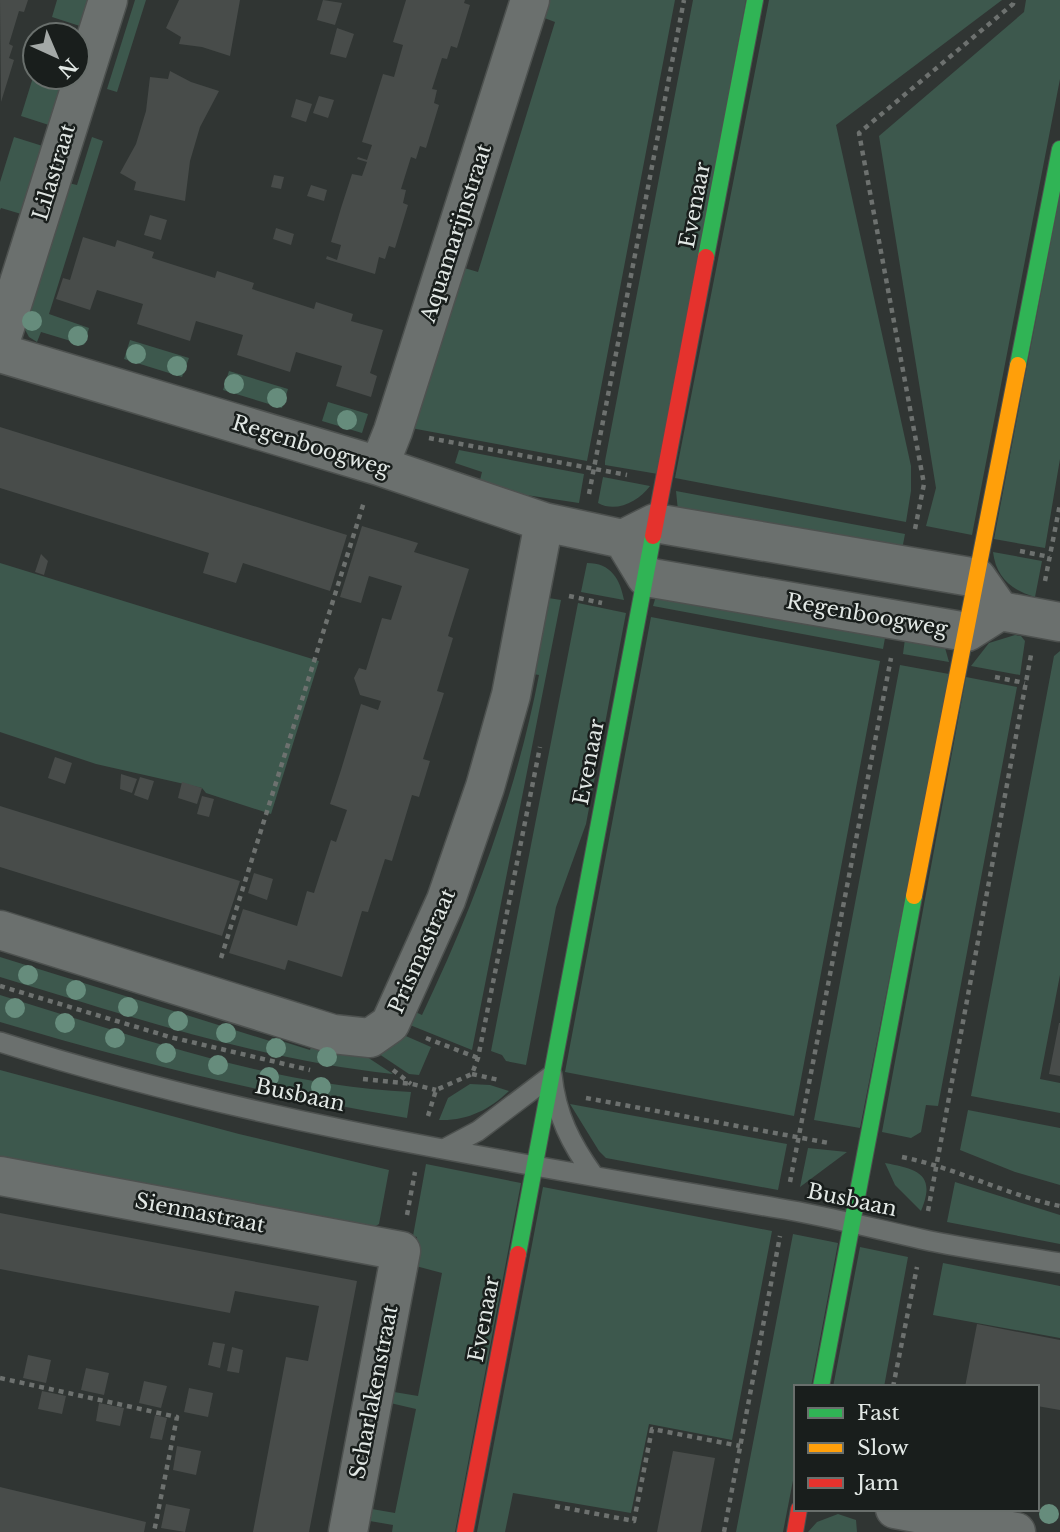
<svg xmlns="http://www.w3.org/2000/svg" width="1060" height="1532" font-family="'Libre Baskerville',serif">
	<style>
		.green { fill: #3d584d }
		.building { fill: #484c4a }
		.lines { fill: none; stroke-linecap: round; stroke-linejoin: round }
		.lane-casing { stroke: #4d514f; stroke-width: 22 }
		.street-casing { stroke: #4d514f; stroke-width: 41 }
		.fast-casing { stroke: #4d514f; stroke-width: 18 }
		.slow-casing { stroke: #4d514f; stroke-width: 18 }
		.jam-casing { stroke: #4d514f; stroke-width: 18 }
		.path { stroke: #6d716f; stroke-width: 4.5; stroke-dasharray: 5 5; stroke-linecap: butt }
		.lane { stroke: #6b706e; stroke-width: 19 }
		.street { stroke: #6b706e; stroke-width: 38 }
		.fast { stroke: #30b455; stroke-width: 16 }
		.slow { stroke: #ff9f0a; stroke-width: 16 }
		.jam { stroke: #e5322d; stroke-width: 16 }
		.tree { fill: #668c7c }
		.labels { text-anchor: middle; stroke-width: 5; stroke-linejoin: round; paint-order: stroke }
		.street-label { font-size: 21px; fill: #e2e8e5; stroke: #191e1c }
	</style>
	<rect width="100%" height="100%" fill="#303533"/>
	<path class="green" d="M57 0H95L86 28 52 17Z
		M135 0H146L117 92 107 89Z
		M544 0H675L587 461 411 428 461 267 478 272 555 22 539 16Z
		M693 0H746L658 474 605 465V461Z
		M769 0H1002L836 125 911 466V491L906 522 675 478Z
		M1026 0H1060V79L972 535 926 526 936 488 879 136 1024 12Z
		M35 71V77H71L55 127 21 116Z
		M14 137 49 148 28 216 1 208 0 210V182Z
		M92 137 103 141 49 314 89 328 84 345 41 332 37 342 29 337 23 326 64 182 77 185Z
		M1060 193V459L1045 548 994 539Z
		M130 340 189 358 182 377 124 359Z
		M229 371 288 389 282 408 223 390Z
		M328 402 368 414 362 433 322 421Z
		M459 450 584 474 579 503 506 492 479 484 482 472 455 463Z
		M603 477 650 486C638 502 616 513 598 503Z
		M676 491 905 534 901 555 678 511Z
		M993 552 1042 561 1035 597C1011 590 996 577 993 552Z
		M0 563 319 661 271 814 206 793 202 788 96 764 0 732Z
		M587 563C611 563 620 579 624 600L581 592Z
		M656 596 887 627 883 649 653 606Z
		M542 597 561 600 472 1050 405 1023 411 1010 422 1015C474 906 516 794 539 675L528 673Z
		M578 603 626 613 586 824 556 907 526 1065 506 1061 502 1055 491 1051Z
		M651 617 880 661 794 1116 565 1072Z
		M906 631 942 637 949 662 903 654Z
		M1015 635 1021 636 1025 641 1020 675 971 666 989 643Z
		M1060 651V975L1040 1079 1060 1083V1113L971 1096 1054 656Z
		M900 665 949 674 860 1128 814 1120Z
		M966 677 1017 687 938 1106 926 1105 921 1132 911 1138 882 1132Z
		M0 957 270 1041 272 1038 310 1050 313 1041 364 1055 393 1074C259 1060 129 1016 0 977Z
		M0 995C134 1036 270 1085 411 1092L407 1118C269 1095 134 1062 0 1022Z
		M399 1033 431 1047 419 1075 409 1074 376 1052Z
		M0 1070 239 1134 389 1170 379 1224 365 1233 0 1157Z
		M470 1084 490 1085 509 1091C489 1110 467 1121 439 1120L448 1098Z
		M570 1104 787 1144 778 1190 606 1158 599 1151Z
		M968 1110 1060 1128V1185L1015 1172 960 1150Z
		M808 1148 847 1152 800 1187Z
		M885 1163C916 1169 937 1173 921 1211L895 1185Z
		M426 1164 521 1183 455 1532H392L393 1525 364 1520 366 1508 395 1513 416 1409 386 1402 388 1391 418 1396 442 1273 412 1265 417 1237 413 1236Z
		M955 1182 1060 1215V1244L947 1222Z
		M543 1187 772 1231 732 1440 649 1424 631 1513 513 1493 505 1532H477Z
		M793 1234 838 1243 811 1387H796V1465L783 1532H736Z
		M860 1247 908 1257 884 1387H833Z
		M943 1263 1060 1286V1338L933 1315Z
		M838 1514 856 1520 857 1532H808L817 1522Z"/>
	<path class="building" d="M0 0H28L24 12 19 11 9 44 13 46 9 58 14 60 1 102Z
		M179 0H240L230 56 202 47 179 44 181 37 166 28Z
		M323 0 342 3 335 25 317 20Z
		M406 0H465L464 3 470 5 457 48 451 46 447 59 442 58 432 89 437 90 434 103 439 105 426 148 420 146 416 159 411 157 401 189 406 190 403 203 408 205 395 248 389 246 385 259 379 257 375 274 326 259 327 256 337 260 341 245 331 242 341 208 352 174 362 176 367 162 357 159 358 157 367 160 372 145 362 142 383 74 394 77 403 45 393 42Z
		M337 28 354 34 346 58 330 54Z
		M170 71 191 82 219 91 200 127 190 161 185 201 134 190 136 182 120 173 136 144 146 111 150 77 168 79Z
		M319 96 334 100 328 118 313 113Z
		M296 99 312 104 306 122 291 117Z
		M274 175 284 177 281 189 271 187Z
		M311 185 327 190 324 201 307 196Z
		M150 215 167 220 161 240 144 235Z
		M276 228 294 234 291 245 273 239Z
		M83 237 115 247 117 240 154 252 152 258 215 278 217 271 254 283 252 289 314 309 316 302 353 314 351 321 383 330 370 373 377 376 371 397 336 386 342 366 296 352 290 372 237 355 243 335 196 321 190 341 137 324 143 304 97 290 90 310 56 299 63 278 70 280Z
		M0 427 347 535 330 591 243 563 236 583 203 573 209 553 0 488Z
		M362 526 418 543 414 552 469 569 448 636 453 638 437 691 444 693 423 759 430 761 419 797 412 795 392 861 385 859 368 912 362 911 342 977 288 960 285 970 229 953 243 909 297 926 307 891 314 893 331 840 336 842 347 810 330 804 341 770 361 704 378 710 381 701 360 695 354 678 359 668 366 670 382 618 391 620 402 586 369 576 361 603 340 597Z
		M41 554 48 561 44 575 35 572Z
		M55 757 72 763 65 784 48 778Z
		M121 774 137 779 132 793 120 789Z
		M140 777 154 781 148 800 134 795Z
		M182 782 202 788 197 804 178 798Z
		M202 796 214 799 209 817 197 814Z
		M0 806 240 881 222 936 0 867Z
		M254 873 273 879 267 900 248 893Z
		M1059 1023H1060V1076L1049 1074Z
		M0 1213 357 1281 309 1532H253L286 1357 308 1361 319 1306 235 1291 230 1313 0 1269Z
		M977 1324 1060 1340V1410L1037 1406V1387H965Z
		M213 1342 225 1344 220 1368 208 1365Z
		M232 1347 243 1350 239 1373 227 1371Z
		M28 1355 51 1360 46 1383 23 1378Z
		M86 1368 109 1373 104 1395 81 1390Z
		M144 1381 167 1386 161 1408 139 1403Z
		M189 1388 213 1393 208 1417 184 1412Z
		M42 1391 66 1396 62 1414 38 1409Z
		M99 1403 124 1408 120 1426 96 1421Z
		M155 1415 167 1418 162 1440 150 1438Z
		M177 1446 201 1451 196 1475 173 1470Z
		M673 1451 715 1458 701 1532H657Z
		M0 1487 146 1522 144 1532H0Z
		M166 1504 190 1509 185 1532 161 1528Z"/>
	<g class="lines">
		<defs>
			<path id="lane" d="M0 1042C252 1122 517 1163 777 1208 826 1216 872 1228 921 1239 966 1249 1014 1255 1060 1263
				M446 1148 478 1131 552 1075C556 1115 571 1144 594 1176"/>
			<path id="street" d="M0 343 108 0
				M0 353 379 466 544 522 623 539
				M379 466 393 431 530 0
				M655 523 977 578 1000 611 967 632 646 577 623 539Z
				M1000 611 1060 622
				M0 930 333 1034 370 1038 390 1024 446 900 485 787 511 695 544 522
				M0 1176 401 1251 348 1532
				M895 1509 1016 1532"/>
			<path id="fast" d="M706 257 755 0
				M1018 365 1060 149
				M518 1254 653 536
				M821 1387 914 896"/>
			<path id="slow" d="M914 896 1018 365"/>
			<path id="jam" d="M653 536 706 257
				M465 1532 518 1254
				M795 1532 799 1509"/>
		</defs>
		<use href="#lane" class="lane-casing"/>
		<use href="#street" class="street-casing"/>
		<use href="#fast" class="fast-casing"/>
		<use href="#slow" class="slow-casing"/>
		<use href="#jam" class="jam-casing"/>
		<path class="path" d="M429 438 627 475
			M589 494 684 0
			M915 529 924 484 859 133 1013 4 1014 0
			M1020 551 1050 557
			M1045 581 1060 504
			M569 596 602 603
			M995 677 1025 683
			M221 958 364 502
			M0 986 170 1037 310 1070
			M426 1038 478 1058
			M393 1070 411 1084
			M472 1074 499 1080
			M363 1079 412 1084 436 1090
			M586 1098 829 1143
			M428 1116 436 1090 472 1074 478 1058 540 747
			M902 1157C957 1168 1006 1195 1060 1206
			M790 1182 891 658
			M928 1211 1031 655
			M407 1215 415 1172
			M0 1378 177 1417 154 1532
			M893 1387 917 1267
			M555 1506 634 1521 652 1429 740 1446
			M724 1532 780 1236"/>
		<use href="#lane" class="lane"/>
		<use href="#street" class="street"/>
		<use href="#fast" class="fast"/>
		<use href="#slow" class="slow"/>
		<use href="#jam" class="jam"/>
	</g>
	<g class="tree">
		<circle cx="32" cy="321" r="10"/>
		<circle cx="78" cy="336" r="10"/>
		<circle cx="136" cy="354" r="10"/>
		<circle cx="177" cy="366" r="10"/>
		<circle cx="234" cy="384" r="10"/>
		<circle cx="277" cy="398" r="10"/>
		<circle cx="347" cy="420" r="10"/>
		<circle cx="28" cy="975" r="10"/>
		<circle cx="76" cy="990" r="10"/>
		<circle cx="128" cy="1007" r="10"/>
		<circle cx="15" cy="1008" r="10"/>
		<circle cx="178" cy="1021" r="10"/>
		<circle cx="65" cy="1023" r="10"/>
		<circle cx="226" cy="1033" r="10"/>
		<circle cx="115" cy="1038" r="10"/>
		<circle cx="276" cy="1048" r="10"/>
		<circle cx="166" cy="1053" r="10"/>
		<circle cx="327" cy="1057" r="10"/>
		<circle cx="218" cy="1065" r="10"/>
		<circle cx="269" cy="1077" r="10"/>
		<circle cx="321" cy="1087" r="10"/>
		<circle cx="1049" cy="1514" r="10"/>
	</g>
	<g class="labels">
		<g class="street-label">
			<text transform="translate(54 172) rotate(-73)" y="7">Lilastraat</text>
			<text transform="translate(695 205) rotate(-79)" y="7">Evenaar</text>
			<text transform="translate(456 233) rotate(-72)" y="7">Aquamarijnstraat</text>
			<text transform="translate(311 446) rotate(17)" y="7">Regenboogweg</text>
			<text transform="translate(867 615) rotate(10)" y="7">Regenboogweg</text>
			<text transform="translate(589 762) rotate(-79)" y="7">Evenaar</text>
			<text transform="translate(422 951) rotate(-66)" y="7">Prismastraat</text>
			<text transform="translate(300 1095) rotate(12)" y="7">Busbaan</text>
			<text transform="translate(852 1200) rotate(12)" y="7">Busbaan</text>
			<text transform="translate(200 1213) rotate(11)" y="7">Siennastraat</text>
			<text transform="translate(484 1319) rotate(-79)" y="7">Evenaar</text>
			<text transform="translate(374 1392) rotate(-79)" y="7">Scharlakenstraat</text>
		</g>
	</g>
	<rect x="794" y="1385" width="245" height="126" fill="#191e1c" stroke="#696f6c" stroke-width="2"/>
	<rect x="808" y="1408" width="35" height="10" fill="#30b455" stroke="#696f6c" stroke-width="2"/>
	<text x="857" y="1420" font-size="21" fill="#e2e8e5">Fast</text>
	<rect x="808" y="1443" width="35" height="10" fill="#ff9f0a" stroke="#696f6c" stroke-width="2"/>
	<text x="857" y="1455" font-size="21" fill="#e2e8e5">Slow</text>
	<rect x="808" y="1478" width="35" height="10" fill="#e5322d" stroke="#696f6c" stroke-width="2"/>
	<text x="857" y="1490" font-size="21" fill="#e2e8e5">Jam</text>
	<g transform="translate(56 56) rotate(136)"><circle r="33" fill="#191e1c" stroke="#696f6c" stroke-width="2"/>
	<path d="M0-5L12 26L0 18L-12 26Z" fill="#a4a9a7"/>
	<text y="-10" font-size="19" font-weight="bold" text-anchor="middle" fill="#e2e8e5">N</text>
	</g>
</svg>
